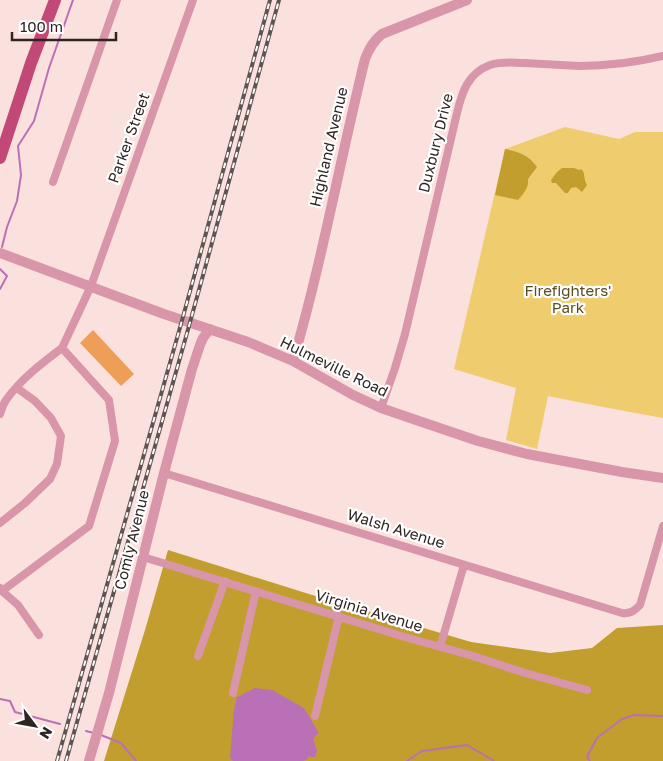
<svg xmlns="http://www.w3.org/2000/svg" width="663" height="761" font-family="'Golos Text',sans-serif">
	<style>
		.green { fill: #efcc6d }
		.forest { fill: #c29e2f }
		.water { fill: #ba70b6 }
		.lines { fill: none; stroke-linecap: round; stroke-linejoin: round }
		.stream { stroke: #ba70b6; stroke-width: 2 }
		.building { fill: #ef9e58 }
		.minor { stroke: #d995aa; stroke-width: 8 }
		.tertiary { stroke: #d995aa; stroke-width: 10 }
		.primary { stroke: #c14877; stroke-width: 12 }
		.rail-casing { stroke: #615351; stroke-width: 4 }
		.rail { stroke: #fff; stroke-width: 2; stroke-dasharray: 5.5; stroke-linecap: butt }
		.labels { text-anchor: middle; stroke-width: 4.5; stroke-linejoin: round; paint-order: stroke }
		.street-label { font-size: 15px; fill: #2e2523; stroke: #fff }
		.park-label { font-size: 15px; fill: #5b4c21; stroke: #fff }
	</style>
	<rect width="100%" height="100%" fill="#fbe1dd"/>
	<path class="green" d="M565 127 619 139 635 132H663V418L603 407 548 396 537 449 506 440 516 388 454 369 505 149Z"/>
	<path class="forest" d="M505 149C519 152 529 155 537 167L528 179C529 188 524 193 518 200L495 195Z
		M562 168H574L579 170 581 169C586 173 583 179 587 185L582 192 576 187 571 188 568 193H565L556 183H552L551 180 557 172Z
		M168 550 309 594 471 642 550 653 592 648 617 628 663 625V761H104L145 630Z"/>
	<path class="water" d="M255 688 272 690 304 708 319 733 313 738 317 751 315 757H311L309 756 306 760 303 761H233L230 758 234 709 237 697Z"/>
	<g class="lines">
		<path class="stream" d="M2 247 7 227 17 201 21 175 18 146 34 121 49 68 73 0
			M0 269 7 276 0 289
			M0 699 10 701 15 712 60 724
			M86 731 94 733
			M101 735 121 743 136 761
			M407 761 422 751 467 745 494 761
			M590 761 587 757 597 738 622 719 634 715 663 716"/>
	</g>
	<path class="building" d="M93 330 134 374 121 386 80 343Z"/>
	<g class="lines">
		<path class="minor" d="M53 182 117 0
			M381 408 395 368 405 334 457 113C462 92 468 73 490 65 502 61 514 63 525 63 543 64 561 65 579 66 608 66 634 63 663 56
			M0 414C2 409 3 404 6 400 21 379 42 363 62 348
			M164 473 622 613C630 614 634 611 640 605L663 526
			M0 523 25 503 50 479 57 464 61 436 51 418 35 401 17 388
			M143 557 408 638 470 655 525 673 587 690
			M0 588 2 591 18 605 39 635
			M2 591 89 526 115 441 109 400 62 348 91 286 193 0
			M440 647 464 565
			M198 656 225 581
			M233 693 256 591
			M315 716 339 616"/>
		<path class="tertiary" d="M0 253 164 314 248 342 293 361 353 395 381 408 416 420 478 441 527 454 622 472 663 478
			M293 361C322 262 340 160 365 59 369 49 373 41 382 34L467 0
			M89 761 109 693 164 473 192 369 200 345 203 338 210 329"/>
		<path class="primary" d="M0 158 31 63 55 0"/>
		<defs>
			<path id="rail" d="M57 761 181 324 270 0
				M66 761 189 326 279 0"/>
		</defs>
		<use href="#rail" class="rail-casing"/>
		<use href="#rail" class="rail"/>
	</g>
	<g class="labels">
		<g class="street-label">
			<text transform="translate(129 138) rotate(-70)" y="5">Parker Street</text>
			<text transform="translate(436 143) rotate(-76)" y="5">Duxbury Drive</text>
			<text transform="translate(329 147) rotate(-77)" y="5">Highland Avenue</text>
			<text transform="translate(334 367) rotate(26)" y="5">Hulmeville Road</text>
			<text transform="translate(396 529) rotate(17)" y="5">Walsh Avenue</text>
			<text transform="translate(132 540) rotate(-76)" y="5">Comly Avenue</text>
			<text transform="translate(369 611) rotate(17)" y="5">Virginia Avenue</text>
		</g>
		<g class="park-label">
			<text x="568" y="296">Firefighters'<tspan x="568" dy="17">Park</tspan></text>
		</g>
	</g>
	<g transform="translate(35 726) rotate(122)" stroke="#ffffff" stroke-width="4" paint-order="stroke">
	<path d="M0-4L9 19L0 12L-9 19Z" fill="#2e2523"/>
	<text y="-8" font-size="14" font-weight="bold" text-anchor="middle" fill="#2e2523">N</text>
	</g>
	<path d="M12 32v8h104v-8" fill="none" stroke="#2e2523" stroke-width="2.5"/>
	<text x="20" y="32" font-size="15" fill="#2e2523" stroke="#ffffff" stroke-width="4" paint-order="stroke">100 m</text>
</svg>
